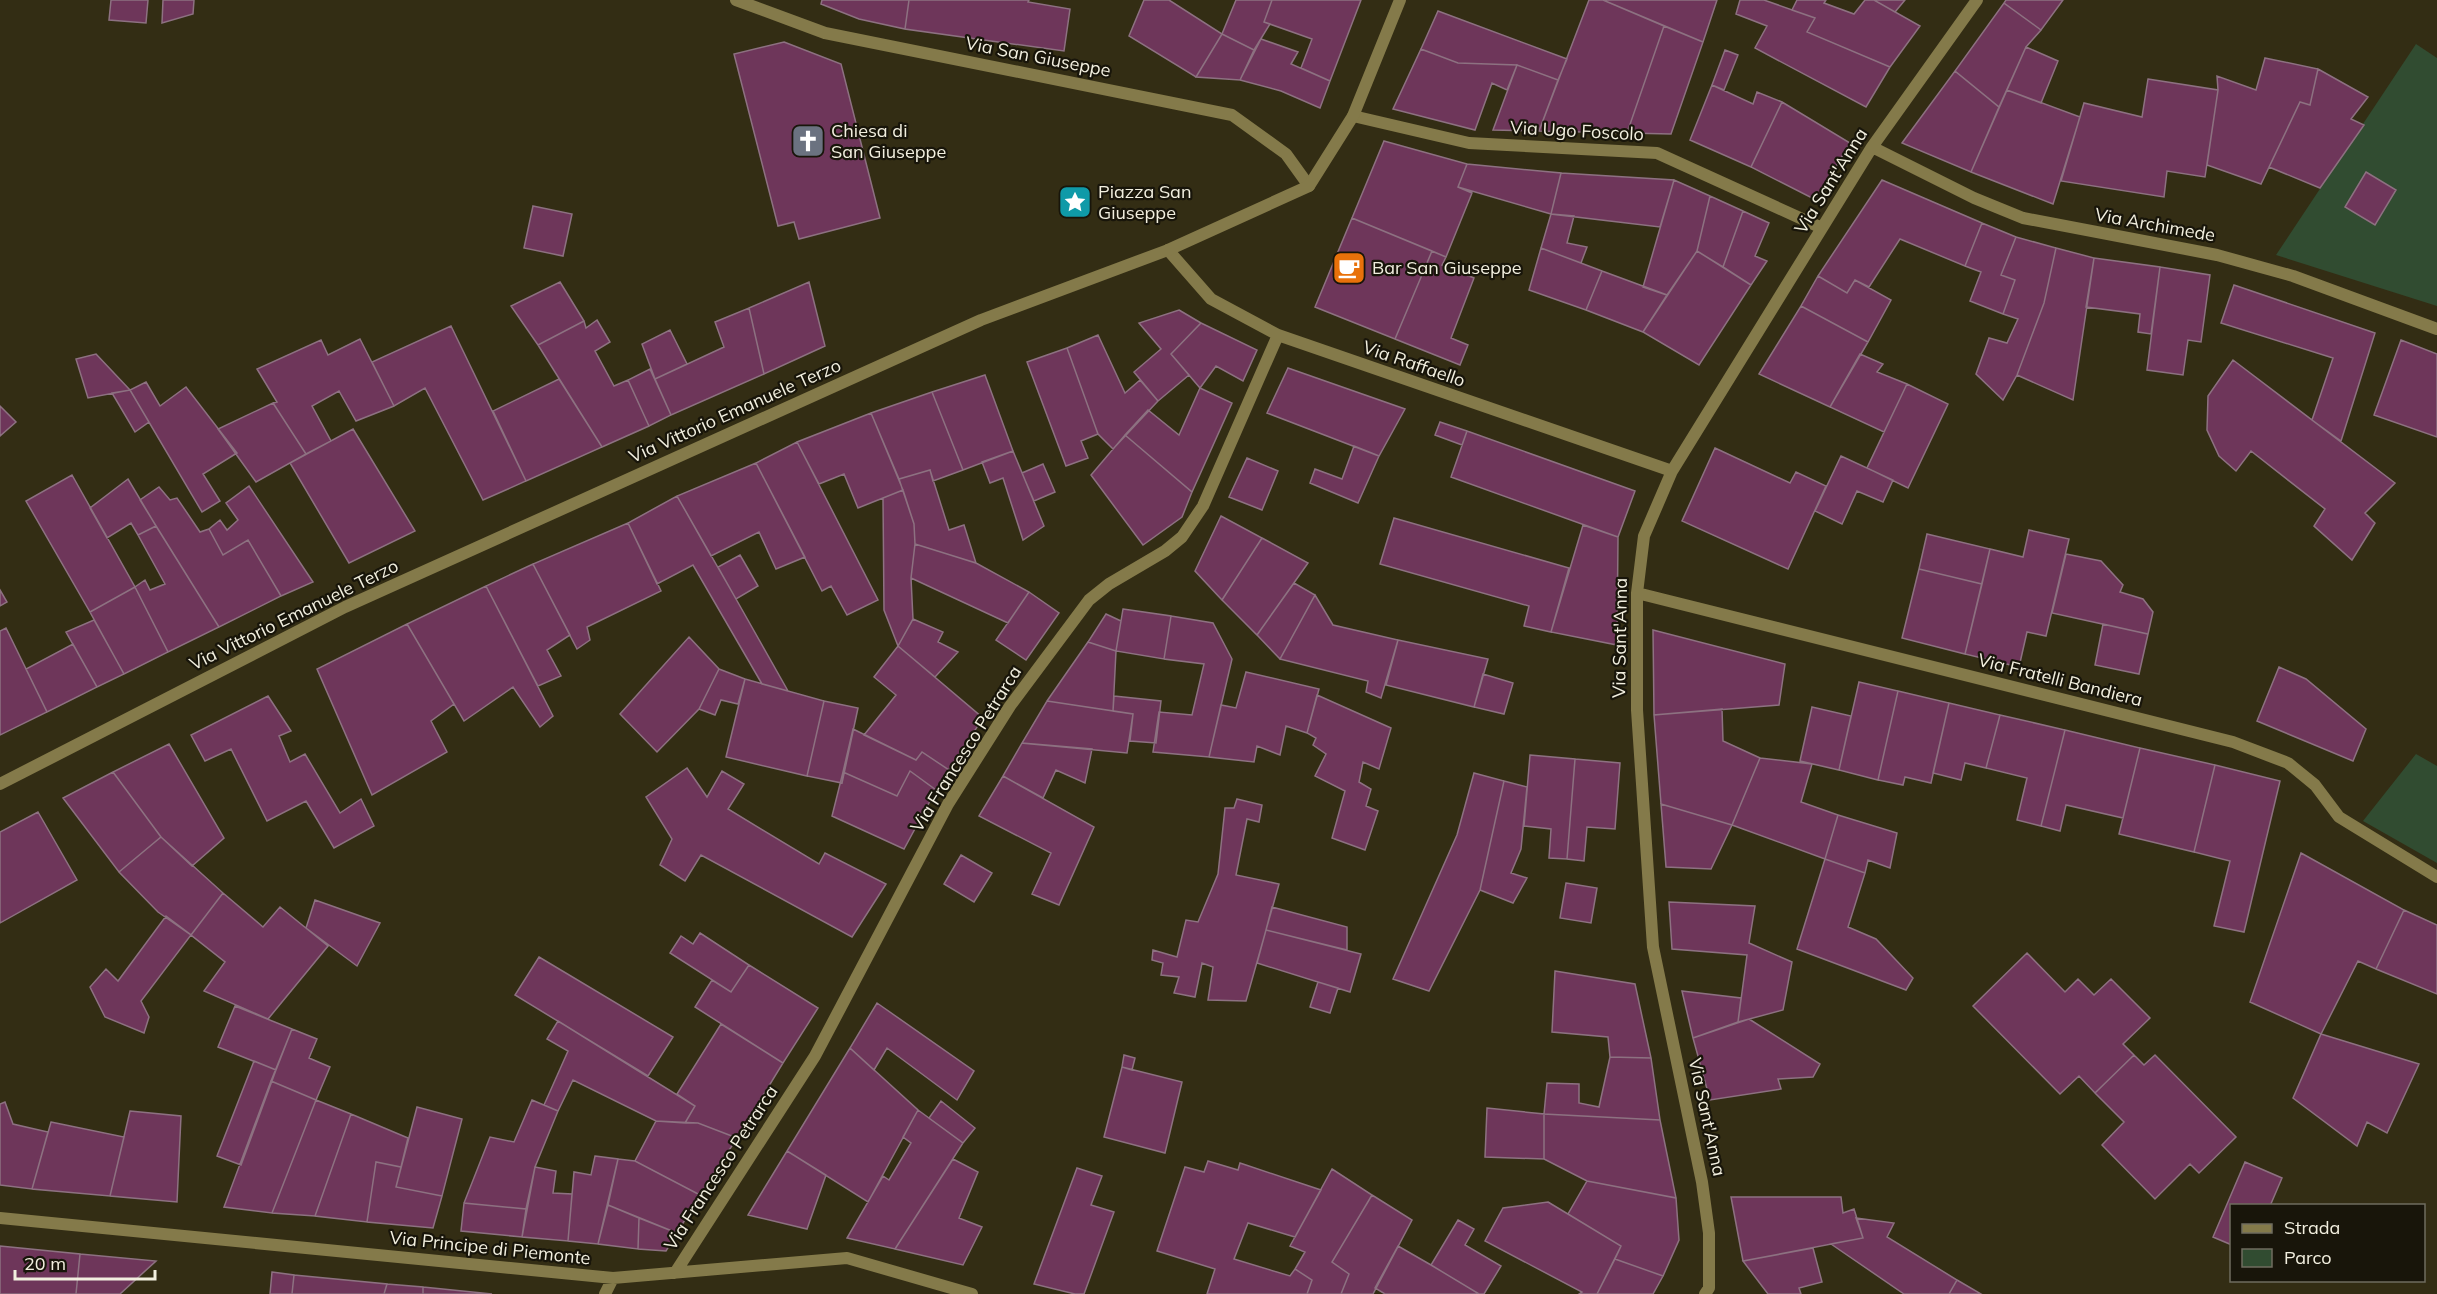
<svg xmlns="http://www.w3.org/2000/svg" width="2437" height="1294" font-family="Mulish,sans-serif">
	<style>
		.green { fill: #314c31 }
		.building { fill: #6e365a; stroke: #8d7181; stroke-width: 1.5 }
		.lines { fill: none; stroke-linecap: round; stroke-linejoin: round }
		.minor { stroke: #847a4a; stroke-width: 12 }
		.tertiary { stroke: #847a4a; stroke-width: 12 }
		.labels { text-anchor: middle; stroke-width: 4.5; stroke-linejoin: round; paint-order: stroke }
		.street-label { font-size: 18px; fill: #f2efdf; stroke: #18150a }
		.poi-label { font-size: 18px; fill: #f2efdf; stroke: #18150a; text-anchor: start }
	</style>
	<rect width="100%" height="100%" fill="#332d14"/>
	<path class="green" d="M2416 44 2437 58V306L2276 255Z
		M2416 754 2437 766V863L2363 821Z"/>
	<path class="building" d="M111 0H148L146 23 109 20Z
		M163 0H194L193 14 162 23Z
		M822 0H909L905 29 859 19 821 4Z
		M909 0H1029L1028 2 1070 9 1064 51 905 29Z
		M1144 0H1169L1222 34 1196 77 1129 36Z
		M1236 0H1272L1264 22 1270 24 1254 50 1222 34Z
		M1272 0H1361L1330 81 1301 68 1312 39 1264 22Z
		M1589 0H1603L1664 26 1627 133 1539 131Z
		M1603 0H1717L1703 42Z
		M1740 0H1764L1815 18 1807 32 1890 67 1866 107 1755 48 1767 26 1736 14Z
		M1797 0H1826L1824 3 1854 14 1865 0H1874L1920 26 1890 67 1807 32 1815 18 1792 10Z
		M1874 0H1905L1895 12Z
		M2006 0H2063L2041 30 2004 3Z
		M2004 3 2041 30 2026 47 1999 107 1955 71Z
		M1438 11 1567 59 1558 80 1517 65 1458 63 1421 49Z
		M1664 26 1703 42 1671 134 1627 133Z
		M1222 34 1254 50 1240 80 1196 77Z
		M1261 39 1298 52 1291 64 1330 81 1320 108 1281 91 1240 80Z
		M784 42 841 64 880 218 799 239 794 222 778 226 734 54Z
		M2026 47 2058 61 2041 103 2007 90Z
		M1421 49 1458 63 1517 65 1507 90 1492 83 1475 130 1393 109Z
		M1725 50 1738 55 1724 90 1712 85Z
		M2265 58 2318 69 2310 105 2300 102 2261 184 2207 165 2218 90 2217 76 2256 90Z
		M1517 65 1558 80 1539 131 1493 130Z
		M2318 69 2368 97 2351 119 2364 125 2320 188 2269 167 2300 102 2310 105Z
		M1955 71 1999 107 1971 172 1902 143Z
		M2148 79 2218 90 2205 177 2167 171 2164 197 2061 181 2084 103 2142 117Z
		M1712 85 1753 104 1757 92 1782 102 1751 167 1690 140Z
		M2007 90 2080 117 2053 204 1971 172Z
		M1782 102 1850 143 1816 200 1751 167Z
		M1384 141 1467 164 1458 187 1472 193 1446 257 1352 218Z
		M1467 164 1561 173 1551 214 1458 187Z
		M2366 172 2396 190 2375 225 2345 207Z
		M1561 173 1674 180 1660 227 1551 214Z
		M1674 180 1710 196 1697 251 1667 295 1643 287Z
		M1882 180 1982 223 1965 266 1900 239 1869 287 1855 280 1847 293 1818 276Z
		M1710 196 1743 211 1723 267 1697 251Z
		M533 206 572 214 563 256 524 248Z
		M1743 211 1769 223 1755 256 1767 261 1751 285 1723 267Z
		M1551 214 1574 216 1567 243 1587 247 1581 263 1541 248Z
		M1352 218 1432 251 1395 339 1315 307Z
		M1982 223 2016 237 2001 275 2015 280 2003 314 1970 301 1981 272 1965 266Z
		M2016 237 2056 248 2044 303 2017 375 2003 400 1976 374 1989 338 2007 343 2018 319 2003 314 2015 280 2001 275Z
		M1541 248 1602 271 1586 310 1529 290Z
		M2056 248 2094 258 2073 400 2017 375 2044 303Z
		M1432 251 1446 257 1442 265 1474 278 1451 338 1468 345 1460 365 1395 339Z
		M1697 251 1751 285 1699 365 1643 332Z
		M2094 258 2160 267 2151 334 2138 332 2140 314 2086 307Z
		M2160 267 2210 275 2201 342 2188 340 2183 375 2147 370Z
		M1602 271 1667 295 1643 332 1586 310Z
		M1818 276 1847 293 1855 280 1891 300 1868 342 1801 306Z
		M560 282 584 321 538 345 511 306Z
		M809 282 825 346 764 374 749 308Z
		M2234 285 2375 333 2341 441 2312 420 2333 358 2221 323Z
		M1801 306 1868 342 1830 407 1759 374Z
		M749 308 764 374 671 415 655 379 724 347 715 322Z
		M1179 310 1201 323 1171 354 1189 375 1158 401 1134 372 1161 349 1139 323Z
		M597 320 610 342 595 351 614 386 628 380 649 426 602 447 538 345 584 321 586 328Z
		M1201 323 1257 350 1243 381 1216 366 1200 388 1171 354Z
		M451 326 526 481 483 500 425 388 394 406 372 362Z
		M670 330 687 364 655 379 642 344Z
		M1098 335 1125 393 1140 380 1158 401 1113 449 1098 434 1067 348Z
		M360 339 394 406 356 421 339 391 312 406 331 441 306 454 273 403 277 402 257 369 321 340 328 355Z
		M2401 340 2437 354V437L2374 415Z
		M1067 348 1098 434 1081 441 1088 458 1066 466 1027 362Z
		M96 354 130 390 88 398 76 359Z
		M1860 354 1883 364 1877 372 1907 384 1884 432 1830 407Z
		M2233 360 2395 483 2365 513 2375 523 2352 560 2314 526 2325 509 2251 451 2236 471 2219 456 2207 430 2208 396Z
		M1288 368 1405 409 1379 456 1267 413Z
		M650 369 671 415 649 426 628 380Z
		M985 375 1013 451 963 470 932 392Z
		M559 379 602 447 526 481 493 411Z
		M146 382 160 406 186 387 237 453 203 474 220 501 202 512 130 390Z
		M1907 384 1948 404 1908 488 1867 468Z
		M1200 388 1232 403 1192 492 1125 435 1148 410 1179 435Z
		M130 390 149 422 135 432 112 393Z
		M932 392 963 470 933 481 930 470 899 479 871 413Z
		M273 403 306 454 256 482 218 429Z
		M0 406 16 422 0 436Z
		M871 413 903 490 858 508 844 474 819 484 797 442Z
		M1440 422 1467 431 1462 445 1435 435Z
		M353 429 415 531 349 563 290 463Z
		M1467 431 1635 491 1618 537 1451 477Z
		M1125 435 1192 492 1182 517 1143 545 1091 475Z
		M797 442 878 600 847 615 831 586 822 591 756 463Z
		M1354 446 1379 456 1358 503 1310 483 1315 469 1342 479Z
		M1715 448 1790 483 1796 472 1826 486 1788 569 1682 521Z
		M1013 451 1044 526 1023 540 1003 478 990 483 982 462Z
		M1841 456 1893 480 1883 502 1857 491 1842 524 1815 511Z
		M1247 458 1278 471 1262 510 1229 497Z
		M756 463 805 557 776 569 759 532 711 556 677 496Z
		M1043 464 1055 492 1034 501 1022 473Z
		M930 470 949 530 964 525 976 563 915 544 914 524 899 479Z
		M72 475 135 587 90 612 26 501Z
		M128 479 156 526 138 535 131 523 107 538 90 508Z
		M249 486 313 582 281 596 248 540 223 555 209 529 220 520 227 530 238 520 226 503Z
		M159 487 170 500 177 498 200 532 209 529 223 555 248 540 281 596 219 627 140 500Z
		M903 490 914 524 915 544 911 578 913 619 898 646 884 610 883 498Z
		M677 496 736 599 788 691 762 684 693 565 657 584 628 523Z
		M1221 516 1262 538 1222 600 1195 571Z
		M1394 518 1569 568 1551 632 1524 626 1529 606 1380 564Z
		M628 523 661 591 587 627 590 640 577 649 533 564Z
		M1583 525 1618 537 1617 645 1551 632Z
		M156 526 219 627 168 652 135 587 145 580 150 590 165 584 138 535Z
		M2029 530 2069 539 2046 636 2027 632 2019 667 1965 654 1990 549 2023 557Z
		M1927 534 1990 549 1982 584 1919 569Z
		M1262 538 1308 563 1257 635 1222 600Z
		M915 544 976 563 1029 592 1008 623 911 578Z
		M2066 554 2101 561 2123 585 2120 592 2143 599 2153 612 2148 634 2052 613Z
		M740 555 758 586 736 599 718 567Z
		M533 564 570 635 547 650 561 676 538 686 486 586Z
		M1919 569 1982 584 1965 654 1902 638Z
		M1294 583 1315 595 1280 659 1257 635Z
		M486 586 553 716 540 727 513 687 464 721 407 624Z
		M135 587 168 652 124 674 90 612Z
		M0 590 7 602 0 606Z
		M1029 592 1059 613 1026 660 996 640Z
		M1315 595 1333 625 1398 640 1381 698 1366 692 1368 681 1280 659Z
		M1123 609 1171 616 1164 659 1116 651Z
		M1106 614 1121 621 1116 651 1088 642Z
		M1171 616 1213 623 1232 659 1209 757 1153 752 1159 712 1192 715 1204 664 1164 659Z
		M913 619 943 632 938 642 958 652 935 677 898 646Z
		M94 620 124 674 97 687 66 632Z
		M407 624 454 704 431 721 447 752 372 795 317 669Z
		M2103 624 2148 634 2139 674 2095 665Z
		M6 628 47 712 0 735V631Z
		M1653 630 1785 664 1779 705 1654 715Z
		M689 637 719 669 699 709 657 752 620 714Z
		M1398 640 1488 659 1474 707 1386 685Z
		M1088 642 1116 651 1113 711 1047 701Z
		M73 644 97 687 47 712 26 669Z
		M898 646 983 718 949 770 922 752 916 760 864 735 896 695 874 677Z
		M2279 667 2306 679 2366 729 2353 761 2257 721Z
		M719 669 745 679 738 704 721 700 715 715 699 709Z
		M1246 672 1319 689 1307 733 1286 726 1280 755 1257 746 1254 762 1209 757 1221 705 1236 708Z
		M1483 674 1513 683 1504 714 1474 707Z
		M745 679 824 701 807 776 726 757Z
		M1859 682 1898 691 1878 780 1839 770Z
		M1898 691 1949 703 1931 783 1905 777 1903 785 1878 780Z
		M1317 695 1391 728 1379 769 1363 762 1359 782 1371 789 1366 806 1378 811 1365 850 1332 838 1345 791 1315 776 1326 754 1313 745 1316 738 1307 733Z
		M268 696 291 731 279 736 290 762 305 754 340 813 361 799 374 826 334 848 306 801 267 821 231 749 205 761 191 735Z
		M1114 696 1161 701 1156 743 1130 741 1133 714 1113 711Z
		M824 701 858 708 842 783 807 776Z
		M1047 701 1133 714 1127 753 1022 743Z
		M1949 703 2000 715 1986 768 1965 763 1961 780 1933 773Z
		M1812 707 1851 716 1839 770 1800 761Z
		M1722 709 1723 741 1760 758 1732 825 1661 804 1654 715Z
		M2000 715 2065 730 2041 826 2017 820 2027 778 1986 768Z
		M853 729 916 760 922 752 949 770 936 790 910 771 897 796 843 772Z
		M2065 730 2140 748 2123 818 2066 805 2060 831 2041 826Z
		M1022 743 1092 749 1085 783 1056 770 1043 798 1003 776Z
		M169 744 224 838 192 866 161 837 113 772Z
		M2140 748 2215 765 2194 852 2119 834Z
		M1530 755 1575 759 1567 859 1549 858 1551 829 1524 826Z
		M1760 758 1812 764 1801 802 1838 815 1825 859 1732 825Z
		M1575 759 1620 763 1615 829 1587 827 1584 861 1567 859Z
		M2215 765 2280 781 2244 932 2214 926 2230 861 2194 852Z
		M687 768 707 797 722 771 744 784 728 809 819 864 825 853 886 884 852 937 701 855 685 881 660 865 672 839 646 797Z
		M910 771 936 790 904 849 832 816 843 772 897 796Z
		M113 772 161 837 119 872 63 798Z
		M1474 773 1504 781 1480 890 1429 991 1393 979 1457 835Z
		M1003 776 1094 827 1059 905 1032 894 1051 853 979 816Z
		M1504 781 1527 787 1521 849 1511 873 1527 878 1513 903 1480 890Z
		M1237 799 1262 805 1259 822 1247 819 1236 875 1279 884 1246 1001 1208 1000 1213 967 1202 963 1195 997 1174 993 1179 977 1161 975 1163 963 1152 960 1153 950 1177 957 1186 920 1198 922 1218 874 1225 808H1234Z
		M1661 804 1732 825 1711 869 1666 867Z
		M38 812 77 880 0 923V832Z
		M1838 815 1897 833 1890 868 1868 860 1865 873 1825 859Z
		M161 837 223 893 191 935 158 912 119 872Z
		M2301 853 2404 910 2376 969 2358 961 2321 1034 2250 1002Z
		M961 855 992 873 974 902 944 884Z
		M1825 859 1865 873 1848 927 1876 939 1913 978 1906 990 1797 949Z
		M1566 883 1597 888 1591 923 1560 918Z
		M223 893 263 927 280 907 328 946 268 1019 204 991 225 962 191 935Z
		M315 900 380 923 357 966 306 928Z
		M1669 902 1755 906 1749 943 1792 962 1783 1010 1738 1022 1747 955 1672 949Z
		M1272 907 1347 927V950L1266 930Z
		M2404 910 2437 925V994L2376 969Z
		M166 916 191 935 141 1001 149 1017 144 1033 105 1017 90 987 106 969 118 981Z
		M1266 930 1361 954 1350 992 1257 963Z
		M700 933 749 965 731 992 670 953 681 936 693 944Z
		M2027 953 2065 992 2078 979 2094 995 2111 979 2150 1018 2123 1044 2134 1055 2095 1093 2079 1076 2060 1094 1973 1006Z
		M539 957 673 1037 648 1076 515 995Z
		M749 965 818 1008 783 1063 695 1007 712 980 731 992Z
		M1555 971 1635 984 1651 1058 1610 1057 1608 1037 1552 1032Z
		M1318 982 1338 988 1330 1013 1310 1007Z
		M1682 991 1741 998 1738 1022 1693 1038Z
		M877 1003 974 1071 957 1100 887 1048 874 1070 850 1048Z
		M235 1006 292 1029 276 1070 218 1047Z
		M1749 1019 1820 1064 1813 1077 1778 1079 1781 1089 1710 1100 1693 1038Z
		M558 1021 695 1106 685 1123 656 1121 573 1080 558 1111 544 1105 568 1051 547 1039Z
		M721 1024 783 1063 737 1138 698 1123H685L695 1106 677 1094Z
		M292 1029 317 1039 309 1058 330 1067 316 1100 271 1081Z
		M2321 1034 2419 1064 2387 1133 2367 1122 2357 1146 2293 1098Z
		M850 1048 918 1110 868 1202 787 1151Z
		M1124 1055 1135 1058 1132 1070 1122 1067Z
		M2134 1055 2144 1065 2155 1055 2236 1137 2199 1173 2190 1164 2155 1199 2102 1145 2124 1122 2095 1093Z
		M1610 1057 1651 1058 1660 1120 1544 1114 1547 1083 1579 1084V1103L1599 1107Z
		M254 1061 276 1070 241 1165 217 1156Z
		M1122 1067 1182 1082 1165 1153 1104 1137Z
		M271 1081 316 1100 272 1213 224 1207Z
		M316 1100 351 1114 315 1216 272 1213Z
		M532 1100 558 1111 535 1167 526 1209 464 1203 490 1137 514 1142Z
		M941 1101 975 1128 963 1143 929 1118Z
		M5 1102 13 1124 48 1132 32 1189 0 1185V1104Z
		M417 1107 462 1119 442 1196 396 1187Z
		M1487 1108 1544 1114V1159L1485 1157Z
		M918 1110 963 1143 895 1249 847 1238 883 1176 889 1180 911 1143 903 1137Z
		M130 1111 181 1116 177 1202 110 1196Z
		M351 1114 408 1138 401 1167 376 1162 367 1222 315 1216Z
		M1544 1114 1660 1120 1676 1198 1587 1181 1544 1159Z
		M656 1121 698 1123 737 1138 700 1195 635 1161Z
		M51 1122 124 1137 110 1196 32 1189Z
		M787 1151 826 1175 807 1229 748 1215Z
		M595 1156 618 1159 598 1244 568 1241 574 1172 591 1175Z
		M618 1159 635 1161 700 1195 677 1233 608 1205Z
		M953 1159 978 1172 959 1218 982 1227 963 1265 895 1249Z
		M1208 1161 1238 1170 1240 1163 1321 1190 1295 1237 1248 1223 1234 1259 1290 1276 1295 1269 1312 1280 1307 1294H1207L1215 1269 1157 1251 1185 1167 1204 1172Z
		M376 1162 401 1167 396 1187 442 1196 433 1228 367 1222Z
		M2245 1162 2282 1178 2270 1206H2232V1245L2213 1237Z
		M535 1167 556 1171 553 1193 572 1194 568 1241 522 1237Z
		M1077 1168 1102 1176 1091 1205 1114 1212 1084 1294H1075L1034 1284Z
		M1332 1169 1372 1195 1332 1262 1349 1274 1341 1294H1307L1312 1280 1295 1269 1305 1252 1290 1246Z
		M1587 1181 1676 1198 1679 1240 1663 1276 1615 1259 1621 1246 1568 1214Z
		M1372 1195 1412 1220 1373 1294H1341L1349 1274 1332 1262Z
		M1731 1197H1841L1843 1213 1854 1209 1863 1238 1743 1261Z
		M1548 1202 1621 1246 1597 1294H1579L1582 1292 1485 1241 1503 1208Z
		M464 1203 526 1209 522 1237 461 1231Z
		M608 1205 639 1218 638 1249 598 1244Z
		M639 1218 677 1233 666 1251 638 1249Z
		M1856 1218 1894 1223 1887 1237 1957 1280 1949 1294H1904L1831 1244 1863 1238Z
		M1458 1220 1474 1229 1465 1245 1501 1266 1484 1294H1479L1431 1265Z
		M0 1246 80 1254 76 1294H0Z
		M1398 1246 1431 1265 1479 1294H1385L1375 1288Z
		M1813 1248 1822 1282 1799 1288 1801 1294H1768L1743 1261Z
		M80 1254 156 1261 120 1294H76Z
		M1615 1259 1663 1276 1653 1294H1597Z
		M272 1272 294 1275 292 1294H270Z
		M294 1275 387 1284 384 1294H292Z
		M1957 1280 1981 1294H1949Z
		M387 1284 423 1287V1294H384Z
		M423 1287 492 1294H423Z"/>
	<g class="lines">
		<path class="minor" d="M736 0 825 33 1232 115 1286 154 1309 186
			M1353 116 1469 143 1657 153 1822 228
			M1872 147 1974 198 2023 218 2217 255 2293 276 2437 329
			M1168 250 1211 299 1278 335 1672 471
			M1637 593 2233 742 2288 763 2315 785 2339 817 2437 877
			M0 1218 613 1278 847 1258 972 1294
			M675 1273 815 1056 948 804 1010 706 1089 600 1109 584 1165 551 1182 537 1203 506 1278 335
			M605 1294 613 1278
			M1705 1294 1709 1288V1233L1702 1182 1653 947 1637 710V593L1644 536 1672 471 1872 147 1977 0"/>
		<path class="tertiary" d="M0 784 345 607 981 320 1168 250 1309 186 1353 116 1400 0"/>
	</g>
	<defs>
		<symbol id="church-square" viewBox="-11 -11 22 22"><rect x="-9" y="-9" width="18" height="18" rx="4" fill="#6b7280" stroke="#18150a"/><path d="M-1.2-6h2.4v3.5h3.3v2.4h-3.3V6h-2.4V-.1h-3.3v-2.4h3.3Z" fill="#fff"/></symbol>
		<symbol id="sight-square" viewBox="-11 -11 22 22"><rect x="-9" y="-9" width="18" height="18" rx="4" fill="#0f9aa8" stroke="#18150a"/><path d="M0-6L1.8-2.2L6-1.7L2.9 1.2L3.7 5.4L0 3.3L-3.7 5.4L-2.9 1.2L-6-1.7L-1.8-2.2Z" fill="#fff"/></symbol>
		<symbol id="cafe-square" viewBox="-11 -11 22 22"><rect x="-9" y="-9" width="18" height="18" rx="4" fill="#e8710a" stroke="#18150a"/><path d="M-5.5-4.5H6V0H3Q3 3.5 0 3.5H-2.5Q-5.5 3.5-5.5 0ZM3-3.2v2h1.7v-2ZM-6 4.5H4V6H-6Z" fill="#fff"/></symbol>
	</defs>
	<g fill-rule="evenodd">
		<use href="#church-square" x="789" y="122" width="38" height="38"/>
		<use href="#sight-square" x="1056" y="183" width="38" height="38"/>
		<use href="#cafe-square" x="1330" y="249" width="38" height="38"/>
	</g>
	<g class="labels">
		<g class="street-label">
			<text transform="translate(1038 57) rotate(11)" y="6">Via San Giuseppe</text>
			<text transform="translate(1577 131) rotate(3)" y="6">Via Ugo Foscolo</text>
			<text transform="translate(1831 181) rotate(-58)" y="6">Via Sant'Anna</text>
			<text transform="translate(2155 225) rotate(10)" y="6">Via Archimede</text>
			<text transform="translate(1414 364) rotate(19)" y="6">Via Raffaello</text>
			<text transform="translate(735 411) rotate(-24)" y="6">Via Vittorio Emanuele Terzo</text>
			<text transform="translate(294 615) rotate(-26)" y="6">Via Vittorio Emanuele Terzo</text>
			<text transform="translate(1620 638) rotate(-89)" y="6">Via Sant'Anna</text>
			<text transform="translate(2060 680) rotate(14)" y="6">Via Fratelli Bandiera</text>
			<text transform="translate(966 749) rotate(-58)" y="6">Via Francesco Petrarca</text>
			<text transform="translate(1707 1117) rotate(78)" y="6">Via Sant'Anna</text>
			<text transform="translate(721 1168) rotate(-57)" y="6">Via Francesco Petrarca</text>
			<text transform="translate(490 1248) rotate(6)" y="6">Via Principe di Piemonte</text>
		</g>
		<g class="poi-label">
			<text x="831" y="137">Chiesa di<tspan x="831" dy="21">San Giuseppe</tspan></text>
			<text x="1098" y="198">Piazza San<tspan x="1098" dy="21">Giuseppe</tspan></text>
			<text x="1372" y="274">Bar San Giuseppe</text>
		</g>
	</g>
	<rect x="2230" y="1204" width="195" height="78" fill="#18150a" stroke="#6f6c5f" stroke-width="1.5"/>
	<rect x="2242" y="1224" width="30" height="9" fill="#847a4a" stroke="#6f6c5f" stroke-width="1.5"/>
	<text x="2284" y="1234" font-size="18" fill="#f2efdf">Strada</text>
	<rect x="2242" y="1249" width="30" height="18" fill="#314c31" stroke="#6f6c5f" stroke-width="1.5"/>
	<text x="2284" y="1264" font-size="18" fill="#f2efdf">Parco</text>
	<path d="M15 1270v9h140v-9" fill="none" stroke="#f2efdf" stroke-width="3"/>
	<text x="24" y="1270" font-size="18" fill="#f2efdf" stroke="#18150a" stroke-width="4.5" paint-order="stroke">20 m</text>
</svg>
